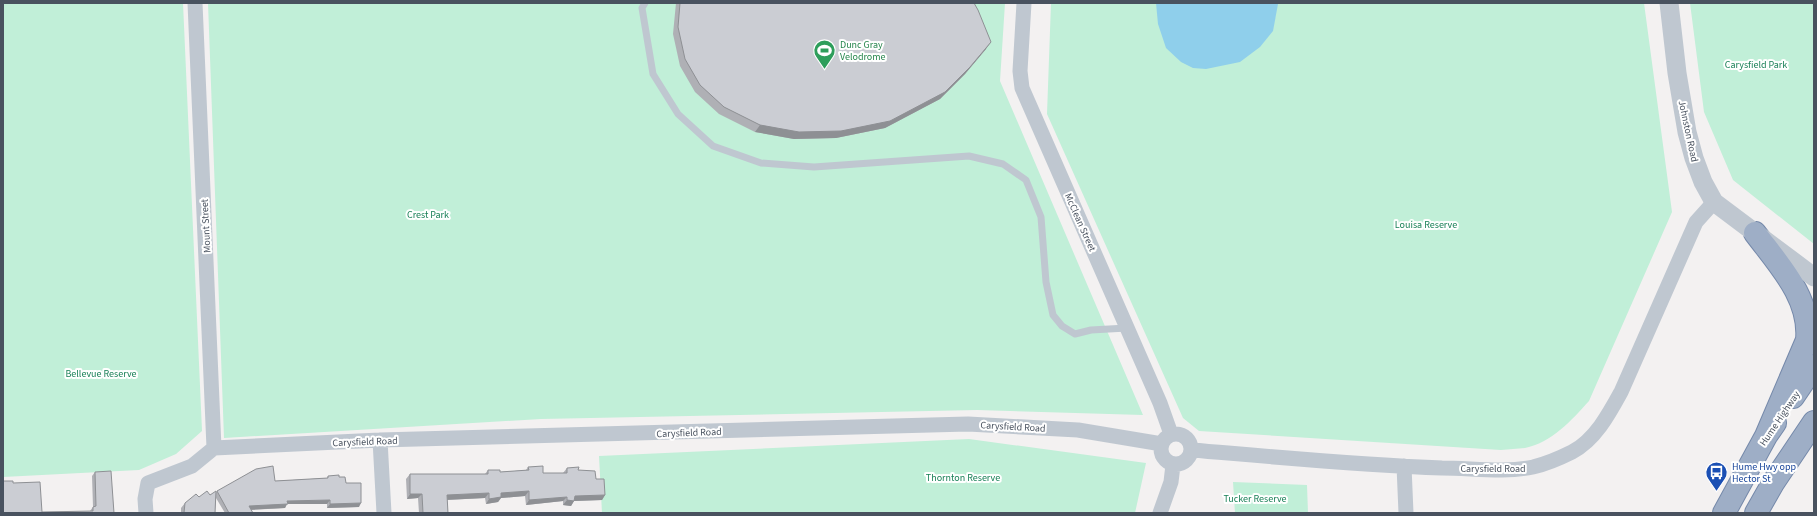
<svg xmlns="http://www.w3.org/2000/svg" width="1817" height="516" font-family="'Source Sans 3',sans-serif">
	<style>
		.green { fill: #c1efd8 }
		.water { fill: #8fcfeb }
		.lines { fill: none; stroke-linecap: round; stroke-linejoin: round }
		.trunk-casing { stroke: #7589aa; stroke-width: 24 }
		.service { stroke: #bfc7d0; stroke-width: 7 }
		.minor { stroke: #bfc7d0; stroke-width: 15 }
		.tertiary { stroke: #bfc7d0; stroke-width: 19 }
		.trunk { stroke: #9eaec6; stroke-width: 22 }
		.wall { fill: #afb0b5 }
		.shaded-wall { fill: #8e9094 }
		.building { fill: #cbcdd3; stroke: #8e9094 }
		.labels { text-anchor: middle; stroke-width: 4; stroke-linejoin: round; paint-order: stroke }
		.leisure-label { font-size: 10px; fill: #27864d; stroke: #fff; text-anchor: start }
		.park-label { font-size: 10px; fill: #198057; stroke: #fff }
		.street-label { font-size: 10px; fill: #49525f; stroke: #fff }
		.transit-label { font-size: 10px; fill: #164399; stroke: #fff; text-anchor: start }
	</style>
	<rect width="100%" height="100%" fill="#f3f1f1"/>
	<path class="green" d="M3 3H183L202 431 176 454 139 470 3 477Z
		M208 3H1005L1000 81 1143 415 977 410 541 419 224 438Z
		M1051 3H1644L1672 212 1589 401C1572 420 1551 443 1525 448 1517 449 1509 449 1501 450L1199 431 1183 418 1047 114Z
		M1690 3H1814V244L1733 180 1704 112Z
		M969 439 1146 463 1135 513H602L599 456Z
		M1233 482 1307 485 1308 513H1235Z"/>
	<path class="water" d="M1156 3H1278V4L1273 31 1260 47 1240 62 1206 69 1193 68 1181 62 1166 48 1158 24Z"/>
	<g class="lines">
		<defs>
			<path id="trunk" d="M1755 233C1779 265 1811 298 1807 340L1766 436
				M1793 397 1814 366
				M1724 513 1766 436 1775 423
				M1756 513 1773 483 1814 422"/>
		</defs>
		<use href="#trunk" class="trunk-casing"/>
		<path class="service" d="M645 3 642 8 653 74 678 114 713 146 761 163 814 167 969 156 1003 164 1026 180 1041 217 1046 282 1053 315 1062 326 1075 334 1091 330 1127 328"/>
		<path class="minor" d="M195 3 214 448
			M1024 3 1020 71 1022 88 1160 403 1171 434
			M1161 449a15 15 0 1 1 30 0a15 15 0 1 1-30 0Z
			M380 440 384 513
			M214 448 380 440 968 424 1078 430 1162 444
			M1192 450C1275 457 1359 465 1442 468 1472 468 1504 473 1533 467 1546 464 1560 458 1572 452 1595 440 1609 414 1621 392L1696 222 1714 202
			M1404 466 1406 513
			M146 513 145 499 148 483 192 466 214 448
			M1160 513 1171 482 1173 465"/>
		<path class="tertiary" d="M1669 3 1677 73 1687 132 1694 158 1703 182 1714 202 1814 277"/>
		<use href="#trunk" class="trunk"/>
	</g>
	<path class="wall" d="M676 3H974L986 49 965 74 940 99 885 128 836 138 794 139 755 132 719 114 695 92 680 66 673 34Z
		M528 467 543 473H563L567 468 578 470 596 479 605 495 602 500 574 501 571 506 563 505V501L526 505 525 496 501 498 498 502 486 504 485 498 447 500 448 513H419L418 498 407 499 406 479 410 474H485L488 470 500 472 526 470Z
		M95 472 114 513H3L13 483 42 512 90 511 93 507 92 476Z
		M328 476 339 477 346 483 359 507 327 508V504H287L285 508 251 510 253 513H225L216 498 215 513H181V508L185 503 199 497 210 495 216 492 217 491 275 481 327 478Z"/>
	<path class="shaded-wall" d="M991 42 986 49 965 74 940 99 885 128 836 138 794 139 755 132 760 125Z
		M529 491 525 496 501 498 498 502 486 504 489 499 501 493Z
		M489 493 485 498 444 500 447 495Z
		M410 494H422L418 498 407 499Z
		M605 495 602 500 574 501 571 506 563 505 567 500 575 496Z
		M567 497 563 501 526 505 529 500Z
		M330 500 327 504H287L285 508 246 510 249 506 287 501Z
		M361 503 359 507 327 508 330 504Z"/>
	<path class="building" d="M680 3H974L978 10 991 42 970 67 945 92 890 121 841 131 799 132 760 125 724 107 700 85 685 59 678 27Z
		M273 466 275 481 328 478V476L339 475V477H345L346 483H361V503L330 504V500L287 501 288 504 249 506 253 513H229L217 491 256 469Z
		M543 466V473H567V468L579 467 578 470 595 471 596 479H604L605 495 575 496 574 501 567 500V497L529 500V491L501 493V497L489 499V493L447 495 448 513H423L422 494H410V474H488V470H500V472L529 470 528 467Z
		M111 471 114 513H3V481H13V483L40 482 42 512 93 511V507L96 506 95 472Z
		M207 491 210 495 216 491 215 513H184L185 503 196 494 199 497Z"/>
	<defs>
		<symbol id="stadium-pin" viewBox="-11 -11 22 30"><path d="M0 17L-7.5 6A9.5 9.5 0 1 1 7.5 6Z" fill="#2e9e5b" stroke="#fff"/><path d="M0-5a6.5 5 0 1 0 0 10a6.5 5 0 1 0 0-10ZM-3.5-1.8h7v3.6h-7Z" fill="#fff"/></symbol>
		<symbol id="bus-pin" viewBox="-11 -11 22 30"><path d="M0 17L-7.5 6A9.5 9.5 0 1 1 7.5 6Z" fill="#1a4fb4" stroke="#fff"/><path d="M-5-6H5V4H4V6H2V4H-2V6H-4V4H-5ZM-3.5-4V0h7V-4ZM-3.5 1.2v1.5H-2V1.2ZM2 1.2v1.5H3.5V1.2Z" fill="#fff"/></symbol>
	</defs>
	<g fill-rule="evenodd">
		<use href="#stadium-pin" x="812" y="38" width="25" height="34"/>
		<use href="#bus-pin" x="1704" y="460" width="25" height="34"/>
	</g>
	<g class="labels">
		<g class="leisure-label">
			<text x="840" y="48">Dunc Gray<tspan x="840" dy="12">Velodrome</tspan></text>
		</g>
		<g class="park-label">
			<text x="1756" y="68">Carysfield Park</text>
			<text x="428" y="218">Crest Park</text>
			<text x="1426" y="228">Louisa Reserve</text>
			<text x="101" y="377">Bellevue Reserve</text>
			<text x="963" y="481">Thornton Reserve</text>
			<text x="1255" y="502">Tucker Reserve</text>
		</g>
		<g class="street-label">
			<text transform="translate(1689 131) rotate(78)" y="4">Johnston Road</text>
			<text transform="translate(1081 222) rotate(66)" y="4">McClean Street</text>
			<text transform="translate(205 226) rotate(-93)" y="4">Mount Street</text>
			<text transform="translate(1779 418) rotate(-56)" y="4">Hume Highway</text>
			<text transform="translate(1013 426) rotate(3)" y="4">Carysfield Road</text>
			<text transform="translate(689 432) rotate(-2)" y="4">Carysfield Road</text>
			<text transform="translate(365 441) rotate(-2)" y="4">Carysfield Road</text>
			<text x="1493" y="472">Carysfield Road</text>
		</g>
		<g class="transit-label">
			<text x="1732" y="470">Hume Hwy opp<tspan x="1732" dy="12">Hector St</tspan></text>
		</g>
	</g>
	<rect width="1817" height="516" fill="none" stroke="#49525f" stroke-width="8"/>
</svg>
